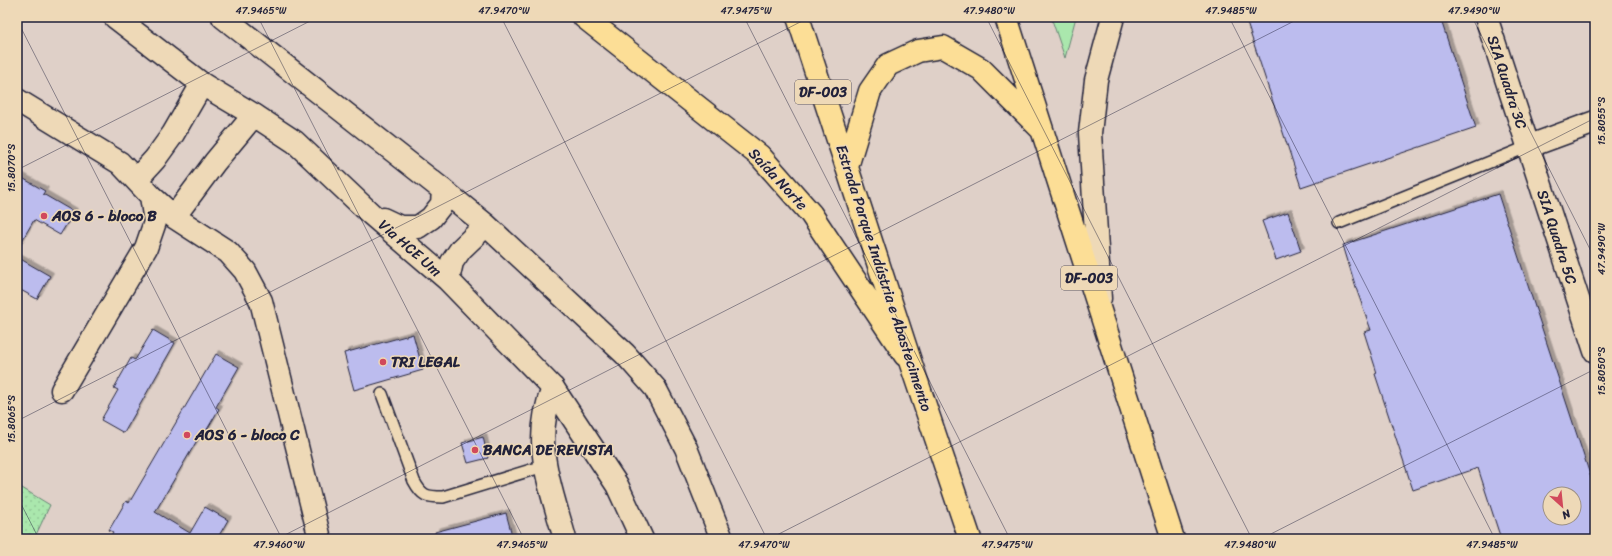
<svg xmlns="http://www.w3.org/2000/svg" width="1612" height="556" font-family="Sriracha,sans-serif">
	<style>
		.green { fill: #aae7ad; stroke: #668474 }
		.park { fill: url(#park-dots); stroke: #668474 }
		.building { fill: #bcbcee; stroke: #22223b; fill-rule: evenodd; filter: url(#shadow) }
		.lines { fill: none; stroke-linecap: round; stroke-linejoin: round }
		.service-casing { stroke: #22223b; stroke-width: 14 }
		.minor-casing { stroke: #22223b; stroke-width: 25 }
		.secondary-casing { stroke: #22223b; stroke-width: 25 }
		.primary-casing { stroke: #22223b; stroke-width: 25 }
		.trunk-casing { stroke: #22223b; stroke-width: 25 }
		.service { stroke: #eed9b7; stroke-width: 11 }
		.minor { stroke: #eed9b7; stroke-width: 22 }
		.secondary { stroke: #eed9b7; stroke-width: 22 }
		.primary { stroke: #fcde96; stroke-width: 22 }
		.trunk { stroke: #fcde96; stroke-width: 22 }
		.ticks { fill: none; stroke: #22223b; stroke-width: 1; stroke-opacity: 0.45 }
		.poi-dot { fill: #d1495b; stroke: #eed9b7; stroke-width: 1.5 }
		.labels { text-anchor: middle; stroke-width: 3; stroke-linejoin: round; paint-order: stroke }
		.shield { fill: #eed9b7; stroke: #5f5960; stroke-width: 1 }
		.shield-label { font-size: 14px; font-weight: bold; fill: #22223b }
		.street-label { font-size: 15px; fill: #22223b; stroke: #eed9b7 }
		.poi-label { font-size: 15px; font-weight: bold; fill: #22223b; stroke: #eed9b7; text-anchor: start }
		.neatline { fill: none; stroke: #22223b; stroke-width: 1.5 }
		.ticks-label { font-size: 10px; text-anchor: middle; fill: #22223b }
	</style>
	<defs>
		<pattern id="park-dots" width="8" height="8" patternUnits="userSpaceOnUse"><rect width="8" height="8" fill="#aae7ad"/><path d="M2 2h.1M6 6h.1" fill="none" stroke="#92c696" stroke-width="1.8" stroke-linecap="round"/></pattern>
		<filter id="shadow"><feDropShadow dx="3.5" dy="-3.5" stdDeviation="0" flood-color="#0004"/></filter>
	</defs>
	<rect width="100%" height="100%" fill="#dfd0c8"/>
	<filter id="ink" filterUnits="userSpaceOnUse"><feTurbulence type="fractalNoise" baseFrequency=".025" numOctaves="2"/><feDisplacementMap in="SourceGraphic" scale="8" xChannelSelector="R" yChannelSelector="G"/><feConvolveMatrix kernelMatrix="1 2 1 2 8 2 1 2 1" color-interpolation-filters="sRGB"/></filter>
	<g filter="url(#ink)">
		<path class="green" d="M1051 17H1076L1065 58Z"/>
		<path class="park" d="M17 485 50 505 34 539H17Z"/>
		<path class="building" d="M1245 17H1440L1476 128 1301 187Z
			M17 175 45 191 43 194 74 212 60 235 34 220 17 249Z
			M1498 194 1595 490V539H1501L1478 468 1413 490 1375 374 1377 373 1364 332 1371 330 1356 288 1343 245ZM1550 494H1574V518H1550Z
			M1288 212 1301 251 1276 260 1262 221Z
			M17 257 50 276 37 299 17 288Z
			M153 330 175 343 124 433 101 420 118 390 114 388 131 358 135 360Z
			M413 334 423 370 354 390 344 353Z
			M216 354 239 367 216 407 219 409 202 438 199 437 155 512 190 533 205 507 228 520 217 539H109L113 532 109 530 126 501 129 503Z
			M483 437 488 458 468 463 462 443Z
			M506 513 513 539H436L435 532Z"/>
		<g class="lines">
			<defs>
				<path id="service" d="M1339 223 1527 147
					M382 394 414 481C422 496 426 497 443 497L544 466"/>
				<path id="minor" d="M1486 17 1595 351
					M17 100 120 163 151 196 174 217 228 252 245 271 261 301 320 539
					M1527 147 1595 122
					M136 180 155 159 173 134 202 84
					M174 217 215 162 254 115
					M553 388C531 444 550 484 565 539
					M62 390 146 248 155 222 151 196"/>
				<path id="secondary" d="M115 17 202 84 254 115 295 142 371 214 448 280 553 388 617 485 642 539
					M223 17 443 190 486 225 625 354 655 388 686 448 722 539
					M383 219 400 227H418L431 218 442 204 443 190
					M448 280 452 262 461 249 486 225
					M1100 299 1090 133 1096 80 1113 17"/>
				<path id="primary" d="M584 17 760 156 811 214 905 355"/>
				<path id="trunk" d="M798 17 911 364 970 539
					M1006 17 1173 539
					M847 167 870 91 888 65 918 51 943 47 981 69 1040 128"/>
			</defs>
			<use href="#service" class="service-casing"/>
			<use href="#minor" class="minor-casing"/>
			<use href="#secondary" class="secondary-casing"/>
			<use href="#primary" class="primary-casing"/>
			<use href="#trunk" class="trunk-casing"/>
			<use href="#service" class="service"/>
			<use href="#minor" class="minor"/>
			<use href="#secondary" class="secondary"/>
			<use href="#primary" class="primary"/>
			<use href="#trunk" class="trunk"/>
		</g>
	</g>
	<path class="ticks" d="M258 17 524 539M501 17 767 539M744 17 1010 539M986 17 1252 539M1229 17 1495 539M1472 17 1595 259M17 20 282 539M17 170 318 17M17 421 810 17M17 496 39 539M277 539 1302 17M769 539 1595 118M1261 539 1595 369"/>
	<g class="poi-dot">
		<circle cx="44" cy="216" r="4"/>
		<circle cx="383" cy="362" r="4"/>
		<circle cx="187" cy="435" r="4"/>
		<circle cx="475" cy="450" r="4"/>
	</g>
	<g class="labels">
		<g class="shield">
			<rect x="795" y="80" width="56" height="24" rx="3"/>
			<rect x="1061" y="266" width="56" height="24" rx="3"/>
		</g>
		<g class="shield-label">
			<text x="823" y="97">DF-003</text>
			<text x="1089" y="283">DF-003</text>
		</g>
		<g class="street-label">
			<text transform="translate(1507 82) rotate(72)" y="5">SIA Quadra 3C</text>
			<text transform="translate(778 179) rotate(47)" y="5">Saída Norte</text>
			<text transform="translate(1557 237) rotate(72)" y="5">SIA Quadra 5C</text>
			<text transform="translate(410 248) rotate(41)" y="5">Via HCE Um</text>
			<text transform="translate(884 278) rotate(72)" y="5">Estrada Parque Indústria e Abastecimento</text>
		</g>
		<g class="poi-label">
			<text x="52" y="221">AOS 6 - bloco B</text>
			<text x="391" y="367">TRI LEGAL</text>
			<text x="195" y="440">AOS 6 - bloco C</text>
			<text x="483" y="455">BANCA DE REVISTA</text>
		</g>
	</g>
	<rect width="1612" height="556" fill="none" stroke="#eed9b7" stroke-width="44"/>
	<g transform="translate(1562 506) rotate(153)"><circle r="19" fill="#eed9b7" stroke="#9c9085"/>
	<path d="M0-3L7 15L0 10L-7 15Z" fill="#d1495b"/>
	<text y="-6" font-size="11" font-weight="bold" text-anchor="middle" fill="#22223b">N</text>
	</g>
	<rect x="22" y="22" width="1568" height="512" class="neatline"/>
	<g class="ticks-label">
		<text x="261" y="14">47.9465°W</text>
		<text x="504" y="14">47.9470°W</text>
		<text x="746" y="14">47.9475°W</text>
		<text x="989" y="14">47.9480°W</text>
		<text x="1231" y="14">47.9485°W</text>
		<text x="1474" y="14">47.9490°W</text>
		<text transform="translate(1601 121) rotate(-90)" y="4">15.8055°S</text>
		<text transform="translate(11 168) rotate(-90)" y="4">15.8070°S</text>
		<text transform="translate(1601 249) rotate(-90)" y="4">47.9490°W</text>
		<text transform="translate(1601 371) rotate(-90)" y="4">15.8050°S</text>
		<text transform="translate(11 419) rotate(-90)" y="4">15.8065°S</text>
		<text x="279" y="548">47.9460°W</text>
		<text x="522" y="548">47.9465°W</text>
		<text x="764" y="548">47.9470°W</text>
		<text x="1007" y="548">47.9475°W</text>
		<text x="1250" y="548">47.9480°W</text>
		<text x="1492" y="548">47.9485°W</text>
	</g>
</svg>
